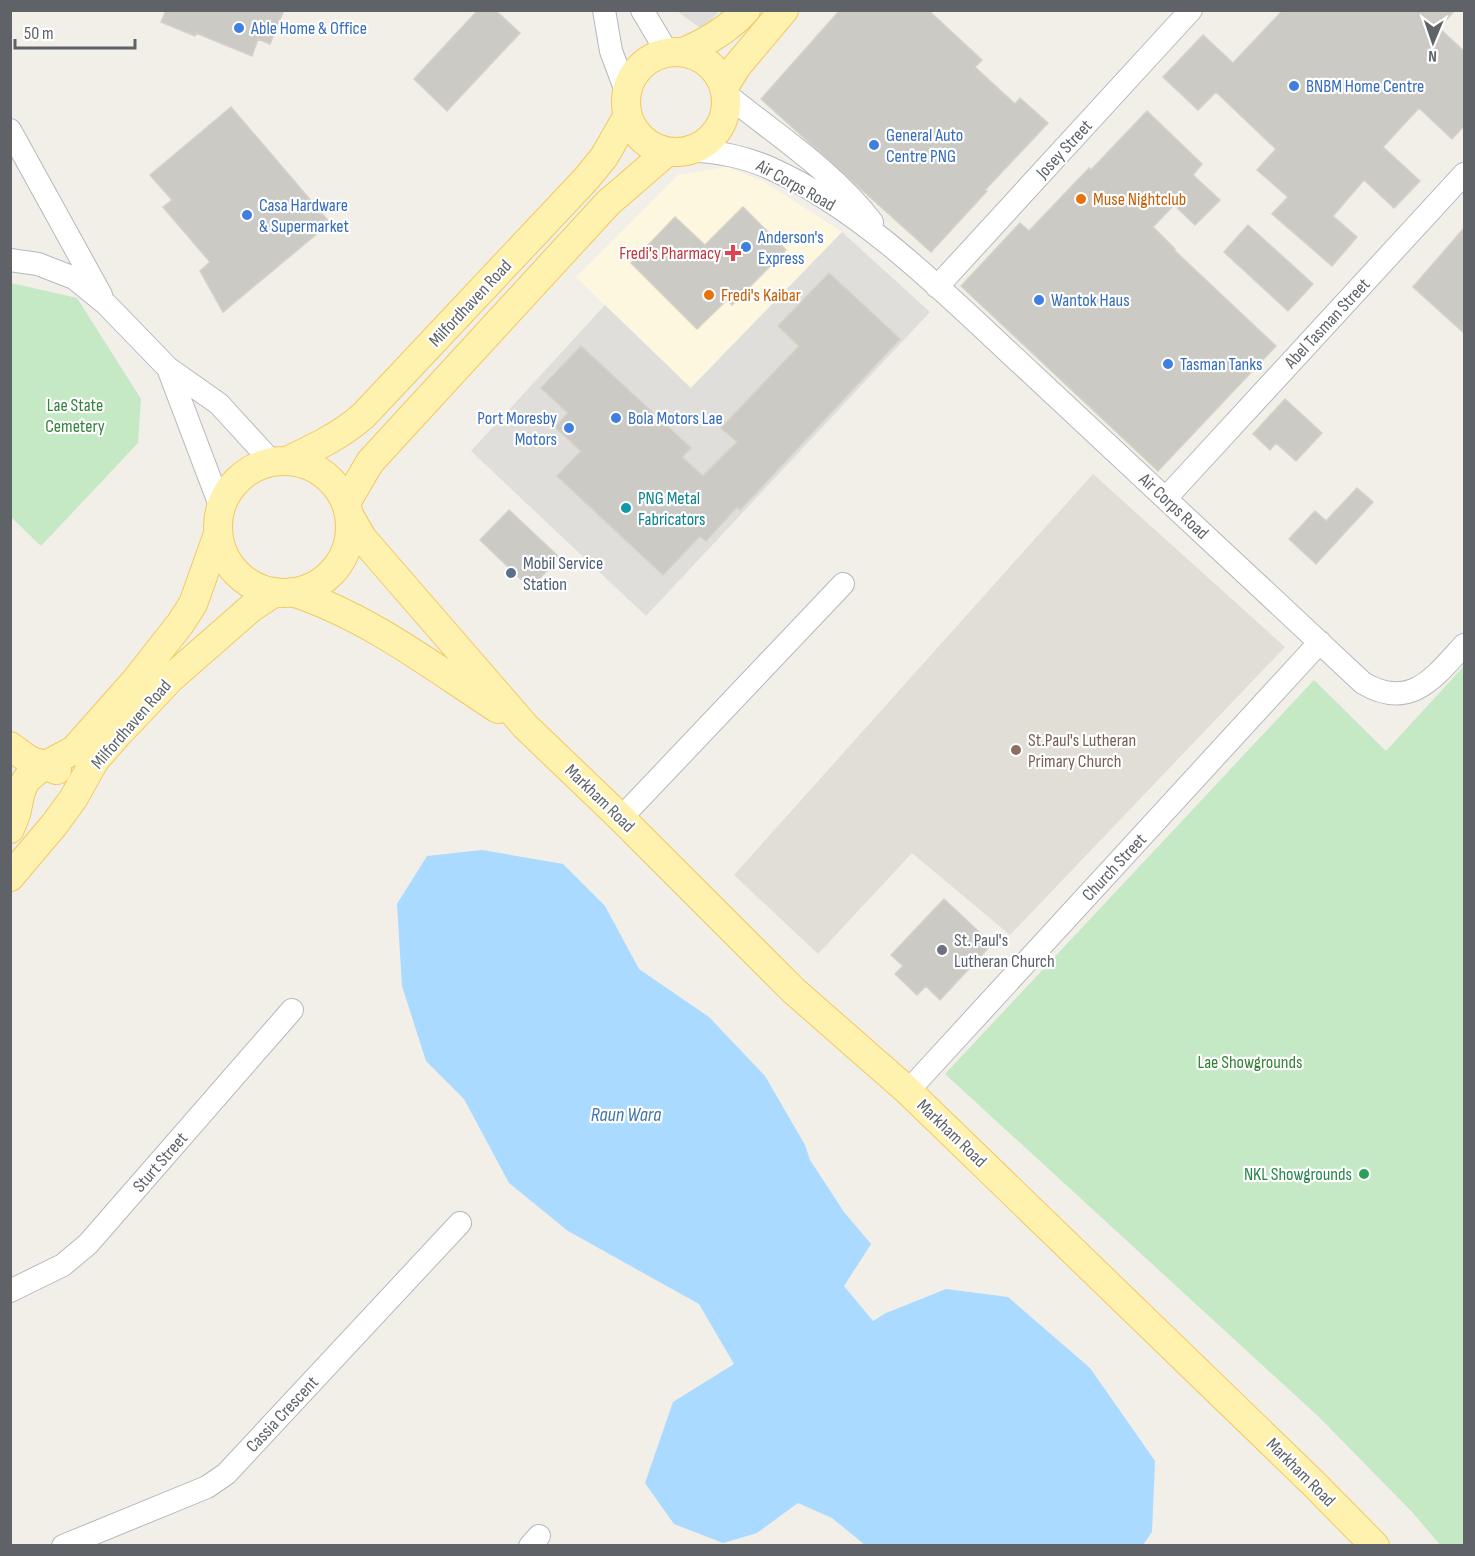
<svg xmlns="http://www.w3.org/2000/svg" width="1475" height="1556" font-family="'Sofia Sans Condensed',sans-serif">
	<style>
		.commercial { fill: #fef7e0 }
		.industrial { fill: #e0deda }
		.education { fill: #e1ded6 }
		.green { fill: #c5e8c5 }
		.water { fill: #aadaff }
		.building { fill: #cccac5; stroke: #d6d1c6; stroke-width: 1.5 }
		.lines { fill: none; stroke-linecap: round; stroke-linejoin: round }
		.minor-casing { stroke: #b5b8bc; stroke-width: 24 }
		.major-casing { stroke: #f2c960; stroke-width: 30 }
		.minor { stroke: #fff; stroke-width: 22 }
		.major { stroke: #fff2af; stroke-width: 28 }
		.shop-dot { fill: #3f7fe0; stroke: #fff; stroke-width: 2 }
		.food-dot { fill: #e8710a; stroke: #fff; stroke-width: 2 }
		.health-dot { fill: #e0444e; stroke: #fff; stroke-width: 2 }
		.culture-dot { fill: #0f9aa8; stroke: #fff; stroke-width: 2 }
		.service-dot { fill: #5c6f8a; stroke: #fff; stroke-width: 2 }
		.education-dot { fill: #8d6e63; stroke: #fff; stroke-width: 2 }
		.worship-dot { fill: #6b7280; stroke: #fff; stroke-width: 2 }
		.leisure-dot { fill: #2e9e5b; stroke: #fff; stroke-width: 2 }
		.labels { text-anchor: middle; stroke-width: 4.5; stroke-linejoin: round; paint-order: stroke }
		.shop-label { font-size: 18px; fill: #366cbe; stroke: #fff; text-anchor: start }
		.street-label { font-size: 18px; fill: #5f6368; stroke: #fff }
		.food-label { font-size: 18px; fill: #c56008; stroke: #fff; text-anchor: start }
		.health-label { font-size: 18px; fill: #be3a42; stroke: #fff; text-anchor: end }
		.park-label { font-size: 18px; fill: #348238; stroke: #fff }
		.culture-label { font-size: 18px; fill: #0d838f; stroke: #fff; text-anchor: start }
		.service-label { font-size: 18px; fill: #4e5e75; stroke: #fff; text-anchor: start }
		.education-label { font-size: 18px; fill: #785e54; stroke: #fff; text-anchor: start }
		.worship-label { font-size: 18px; fill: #5b616d; stroke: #fff; text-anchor: start }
		.leisure-label { font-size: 18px; fill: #27864d; stroke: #fff; text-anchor: end }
		.water-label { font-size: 20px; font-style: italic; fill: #4174aa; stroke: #fff }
	</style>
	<rect width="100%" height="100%" fill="#f1efe8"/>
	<path class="commercial" d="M726 167 763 181 842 232 690 388 576 277 678 175Z"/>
	<path class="industrial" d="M677 11H719L703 30Z
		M842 232 930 312 646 616 471 451 605 305 691 388Z"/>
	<path class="education" d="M1093 474 1285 647 1010 935 912 853 818 954 734 875Z"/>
	<path class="green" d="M11 283 77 298 141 399 138 443 41 546 11 517Z
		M1464 666V1545L1441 1546 1413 1513 1319 1417 945 1074 1314 680 1386 751Z"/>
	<path class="water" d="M482 850 563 864 605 906 639 969 709 1017 765 1076 805 1145 810 1160 844 1212 871 1244 844 1286 873 1321 886 1313 946 1289 1008 1297 1090 1368 1155 1461 1152 1532 1143 1545H865L832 1518 798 1503 757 1533 723 1543 674 1524 645 1483 673 1402 734 1364 699 1304 568 1231 509 1183 464 1099 426 1061 402 986 397 904 427 856Z"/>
	<path class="building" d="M166 10H284L270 44 258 39 252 56 196 33 195 36 161 22Z
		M478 10H495L520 33 447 111 414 79Z
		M840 10H928L982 60 975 67 1015 104 1020 98 1048 123 985 190 987 191 931 252 761 99Z
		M1283 10H1455L1439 28 1464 51V126L1452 139 1419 108 1383 147 1420 181 1394 208 1364 180 1333 216 1357 237 1332 266 1272 214 1288 197 1257 170 1276 149 1216 92 1198 110 1163 77 1203 35 1233 63Z
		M231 107 330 223 223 312 200 271 210 262 163 207 172 200 150 175Z
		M1147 111 1202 164 1193 175 1220 200 1195 225 1174 205 1153 227 1175 249 1174 250 1276 346 1158 471 961 286 1020 223 1029 231 1089 168 1091 170Z
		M743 207 786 250 732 305 727 300 697 329 631 263 675 217 705 245Z
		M1248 225 1313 284 1288 311 1224 252Z
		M1464 228V333L1413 287Z
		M829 273 900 339 740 510 737 507 706 541 700 536 663 575 557 476 581 451 555 427 568 413 541 388 581 346 691 448 682 457 703 476 737 442 721 428 799 346 778 326Z
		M1285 399 1322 433 1296 461 1276 443 1270 450 1253 434Z
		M1357 488 1373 502 1316 564 1289 539 1315 511 1326 521Z
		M509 510 560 558 530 588 480 540Z
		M944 899 992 944 940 1000 926 986 917 995 895 974 903 966 891 955Z"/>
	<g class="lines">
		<defs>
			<path id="minor" d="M604 10 611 51 626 91
				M642 10 667 52
				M726 94C776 135 832 170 872 222
				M10 130 101 295
				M688 150C718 152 744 156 772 169 866 211 955 303 1031 373 1142 476 1253 579 1363 683 1410 711 1434 678 1464 645
				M10 260 38 264 74 278 106 304 168 368 219 404 272 462
				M937 287 1191 10
				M168 368 221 508
				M1166 498 1464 174
				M621 818 843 584
				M908 1091 1320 642
				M10 1291 63 1265 88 1244 292 1010
				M63 1546 207 1487 226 1474 460 1223
				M530 1546 539 1536"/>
			<path id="major" d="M626 102a50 50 0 1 1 100 0a50 50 0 1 1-100 0Z
				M683 52C707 42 728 30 746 10
				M724 87 737 66 784 10
				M287 461C314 448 340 436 363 416L586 179 604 157 627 117
				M218 527a66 66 0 1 1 132 0a66 66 0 1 1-132 0Z
				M346 503 370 462 608 203 667 152
				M350 517 363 539 525 726 621 818 794 991 908 1091 1314 1484 1375 1546
				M292 592C367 616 432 666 498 709
				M10 746 29 760 57 770
				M10 829 16 814 21 791 26 780 40 768 74 750 136 680 180 624 193 604 218 534
				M10 877 54 825 73 799 95 760 117 735 171 678 251 608 275 592"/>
		</defs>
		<use href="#minor" class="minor-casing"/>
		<use href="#major" class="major-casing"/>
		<use href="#minor" class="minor"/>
		<use href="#major" class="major"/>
	</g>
	<g class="shop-dot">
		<circle cx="239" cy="28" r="6"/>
		<circle cx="1294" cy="86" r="6"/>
		<circle cx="874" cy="145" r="6"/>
		<circle cx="247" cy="215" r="6"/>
		<circle cx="746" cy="247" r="6"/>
		<circle cx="1039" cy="300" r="6"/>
		<circle cx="1168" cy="364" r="6"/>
		<circle cx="616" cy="418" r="6"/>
		<circle cx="569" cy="428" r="6"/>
	</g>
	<g class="food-dot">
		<circle cx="1081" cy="199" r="6"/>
		<circle cx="709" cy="295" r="6"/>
	</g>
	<path class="health-dot" d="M730 244h6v6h6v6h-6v6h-6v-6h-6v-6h6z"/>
	<circle class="culture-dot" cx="626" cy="508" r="6"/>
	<circle class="service-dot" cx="511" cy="573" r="6"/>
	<circle class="education-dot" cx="1016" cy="750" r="6"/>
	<circle class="worship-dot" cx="942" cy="950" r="6"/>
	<circle class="leisure-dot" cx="1364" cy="1174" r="6"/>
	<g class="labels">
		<g class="shop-label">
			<text x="251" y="34">Able Home &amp; Office</text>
			<text x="1306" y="92">BNBM Home Centre</text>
			<text x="886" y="141">General Auto<tspan x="886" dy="21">Centre PNG</tspan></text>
			<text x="259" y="211">Casa Hardware<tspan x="259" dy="21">&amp; Supermarket</tspan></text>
			<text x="758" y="243">Anderson's<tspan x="758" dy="21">Express</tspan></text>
			<text x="1051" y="306">Wantok Haus</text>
			<text x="1180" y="370">Tasman Tanks</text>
			<text x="557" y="424" text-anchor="end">Port Moresby<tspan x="557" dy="21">Motors</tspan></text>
			<text x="628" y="424">Bola Motors Lae</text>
		</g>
		<g class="street-label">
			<text transform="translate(1064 149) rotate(-47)" y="6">Josey Street</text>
			<text transform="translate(796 185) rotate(29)" y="6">Air Corps Road</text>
			<text transform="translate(470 303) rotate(-47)" y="6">Milfordhaven Road</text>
			<text transform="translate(1327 323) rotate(-47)" y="6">Abel Tasman Street</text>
			<text transform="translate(1174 506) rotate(43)" y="6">Air Corps Road</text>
			<text transform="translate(131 724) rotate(-49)" y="6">Milfordhaven Road</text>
			<text transform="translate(600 798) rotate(44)" y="6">Markham Road</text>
			<text transform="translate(1114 867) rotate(-47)" y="6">Church Street</text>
			<text transform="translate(952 1133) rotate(44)" y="6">Markham Road</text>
			<text transform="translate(160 1162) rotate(-49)" y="6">Sturt Street</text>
			<text transform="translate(282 1414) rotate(-47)" y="6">Cassia Crescent</text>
			<text transform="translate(1301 1472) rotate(45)" y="6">Markham Road</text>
		</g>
		<g class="food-label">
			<text x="1093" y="205">Muse Nightclub</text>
			<text x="721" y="301">Fredi's Kaibar</text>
		</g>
		<g class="health-label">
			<text x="721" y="259">Fredi's Pharmacy</text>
		</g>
		<g class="park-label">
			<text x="75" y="411">Lae State<tspan x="75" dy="21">Cemetery</tspan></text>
			<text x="1250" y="1068">Lae Showgrounds</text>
		</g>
		<g class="culture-label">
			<text x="638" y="504">PNG Metal<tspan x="638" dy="21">Fabricators</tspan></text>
		</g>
		<g class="service-label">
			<text x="523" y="569">Mobil Service<tspan x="523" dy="21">Station</tspan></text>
		</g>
		<g class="education-label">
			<text x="1028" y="746">St.Paul's Lutheran<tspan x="1028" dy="21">Primary Church</tspan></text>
		</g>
		<g class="worship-label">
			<text x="954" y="946">St. Paul's<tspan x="954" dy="21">Lutheran Church</tspan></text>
		</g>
		<g class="leisure-label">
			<text x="1352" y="1180">NKL Showgrounds</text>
		</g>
		<g class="water-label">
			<text x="626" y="1121">Raun Wara</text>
		</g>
	</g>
	<rect width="1475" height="1556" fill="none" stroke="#5f6368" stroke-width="24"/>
	<g transform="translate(1433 42) rotate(182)" stroke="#ffffff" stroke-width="4.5" paint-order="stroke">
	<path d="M0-4.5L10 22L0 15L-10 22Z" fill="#5f6368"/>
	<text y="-9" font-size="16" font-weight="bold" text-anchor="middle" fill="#5f6368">N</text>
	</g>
	<path d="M15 39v9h120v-9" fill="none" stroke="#5f6368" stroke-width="3"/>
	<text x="24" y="39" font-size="18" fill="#5f6368" stroke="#ffffff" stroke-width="4.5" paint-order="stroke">50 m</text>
</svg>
